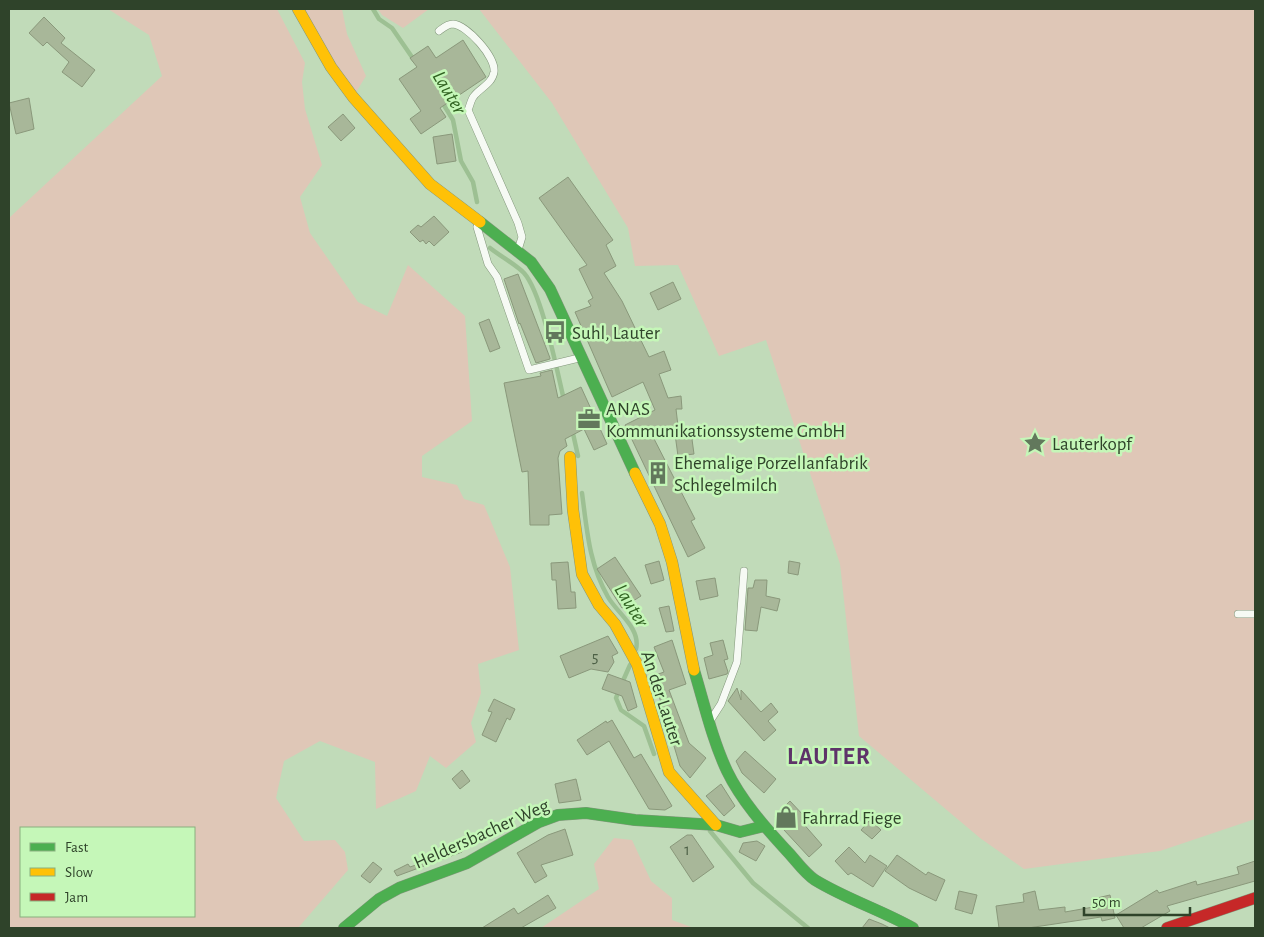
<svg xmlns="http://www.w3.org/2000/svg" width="1264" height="937" font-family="'Alegreya Sans',sans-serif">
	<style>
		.green { fill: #dfc7b7; fill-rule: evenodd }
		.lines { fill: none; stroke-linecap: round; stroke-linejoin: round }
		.stream { stroke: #9dc093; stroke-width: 4.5 }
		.building { fill: #a8b799; stroke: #8a987b }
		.lane-casing { stroke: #82967b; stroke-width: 8 }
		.fast-casing { stroke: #82967b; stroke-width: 12 }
		.slow-casing { stroke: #82967b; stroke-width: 12 }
		.jam-casing { stroke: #82967b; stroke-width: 12 }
		.lane { stroke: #f6faf4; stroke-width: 7 }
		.fast { stroke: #4caf50; stroke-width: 11 }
		.slow { stroke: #ffc107; stroke-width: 11 }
		.jam { stroke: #c62828; stroke-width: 11 }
		.labels { text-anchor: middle; stroke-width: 5; stroke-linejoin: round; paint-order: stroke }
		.number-label { font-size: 16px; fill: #4d6046 }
		.poi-label { font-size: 19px; fill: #2f432a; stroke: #c5f7b8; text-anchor: start }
		.street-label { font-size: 19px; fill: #2f432a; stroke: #c5f7b8 }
		.water-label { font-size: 20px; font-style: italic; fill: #306220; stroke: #c5f7b8 }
		.district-label { font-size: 24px; font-weight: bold; letter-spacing: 1px; fill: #5e3369; stroke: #c5f7b8 }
	</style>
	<rect width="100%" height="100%" fill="#c1dbb9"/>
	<path class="green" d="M108 9H277L305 63 302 82 305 109 322 165 300 197 310 233 358 302 387 316 408 265 465 316 472 421 422 456V477L457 485 464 499 484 505 510 567 519 650 478 664 481 693 471 723 476 742 446 768 430 756 416 791 376 809 375 762 320 741 284 761 276 798 304 841 335 840 345 852 348 870 298 928H9V218L162 76 149 35ZM21 828H194V916H21Z
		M298 9H342L347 34 366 76 353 97Z
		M378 9H429L403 28 382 15Z
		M479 9H1255V819L1160 851 1024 869 980 838 859 736 840 564 766 340 719 356 678 265 635 266 628 228 552 103Z
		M614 838 632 840 651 881 672 898V920L694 928H541L599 889 594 864Z"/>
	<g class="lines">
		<path class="stream" d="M373 9 379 19 392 28 414 60
			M442 102 453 120 461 161 473 182 477 202
			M490 248C500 256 515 264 524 273 542 293 557 371 564 400
			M572 429 578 456
			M582 493C587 530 589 564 608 597 617 613 641 628 636 649
			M622 683 630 665
			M619 690 616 698 621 710 644 726 654 754
			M710 831 753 883 808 928"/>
	</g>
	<path class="building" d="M44 17 65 38 61 43 95 70 82 87 62 72 69 62 47 42 43 46 29 33Z
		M463 40 486 77 440 108 446 117 421 134 410 119 421 111 399 79 417 67 410 58 428 46 436 58Z
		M29 98 34 129 16 134 9 103Z
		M343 114 355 128 341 141 328 127Z
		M452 134 456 161 437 164 433 137Z
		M568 177 613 240 606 245 616 266 604 273 622 301 649 357 664 351 671 370 659 374 668 398 681 396 682 409H676L678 426 649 429 695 519 691 521 705 548 688 557 625 425 655 410 643 382 612 397 575 312 591 306 588 301 593 298 579 269 587 265 539 198Z
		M434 216 449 232 434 246 429 241 426 244 423 240 420 242 410 232 418 225 421 227Z
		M518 274 550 358V359L536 363 520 323 519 324 504 279Z
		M673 282 681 299 658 310 650 293Z
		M489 319 500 348 490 352 479 323Z
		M552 370 558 398 581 387 607 444 594 450 584 429 565 439 567 446 560 451 558 458 562 514 549 515V525H530L528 471 522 472 504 383 541 376 540 373Z
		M691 432 694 454 678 456 675 434Z
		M615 557 641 596 622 608 597 569Z
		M659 561 664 580 651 584 645 565Z
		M789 561 800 563 798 575 788 573Z
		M568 562 571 592H575L576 608 558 609 556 580H552L551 563Z
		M715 578 718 596 700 600 696 581Z
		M755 580H767L766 596 780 599 777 611 761 607 757 631 745 630 748 588H753Z
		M669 606 674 631 666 632 659 608Z
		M608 636 618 653 612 656 614 662 608 672 591 669 569 678 560 656Z
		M672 640 686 684 669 690 689 743 706 758 690 778 680 766 653 676 664 672 654 647Z
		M723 640 728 659 724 660 728 672 727 674 709 679 704 658 713 655 710 643Z
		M608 674 630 682 637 707 628 711 622 696 602 689Z
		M737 688 741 700V690L761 712 771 703 778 712 768 721 776 730 764 741 728 701Z
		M494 699 515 709 510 720 507 718 496 742 482 735 492 712 488 711Z
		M612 720 634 758 641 754 672 806 665 810 649 809 609 741 587 755 577 740 606 721 607 723Z
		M745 751 776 779 764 793 742 773 736 761Z
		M462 770 470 781 460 789 452 779Z
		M576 779 581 800 559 803 555 784Z
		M721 784 735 806 724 816 706 796Z
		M790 801 805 817 801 821 822 845 809 857 784 830 785 828 775 816Z
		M870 820 881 830 872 839 861 830Z
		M565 829 573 855 541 865 547 876 535 883 517 853 548 835Z
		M687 835H692L714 867 693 882 670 847Z
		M757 841 765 846 756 861 739 852 743 843Z
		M849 847 865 863 870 855 887 866 873 887 851 873 848 875 835 861Z
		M462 849V852L397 876 394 871 408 864 410 867Z
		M897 855 926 875 928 872 945 880 936 901 909 888 885 871Z
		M1255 861V881L1167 906 1170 911 1141 928H1124L1116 915 1157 890 1159 893 1196 881 1197 885 1239 874 1237 867Z
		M373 862 382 869 370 883 361 876Z
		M959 891 977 895 972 914 955 909Z
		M1035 891 1039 910 1065 907V912L1099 906 1097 898 1110 895 1115 918 1102 921 1101 917 1028 928H999L996 906 1024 902 1023 894Z
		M548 895 556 908 521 928H482L514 908 518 914Z
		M869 919 882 924 890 928H862Z"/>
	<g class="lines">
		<defs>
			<path id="lane" d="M439 31C443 28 447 24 453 24 467 25 496 57 494 72 492 84 480 88 474 96 471 99 470 106 468 110L518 223 522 237 518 250
				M477 227 488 264 497 277 529 370 579 358
				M1238 614H1255
				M712 718 721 704 737 662 744 571"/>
			<path id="fast" d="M480 222 531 262 550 289 635 473
				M694 670C704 703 712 739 727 771 741 800 764 826 786 850 795 859 804 873 815 880 846 899 881 910 913 928
				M344 928 379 899 399 888 467 863 539 822 558 815 586 813 635 820 716 825 740 832 764 826"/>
			<path id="slow" d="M298 9 331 67 353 97 430 184 480 222
				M570 457 573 510 582 574 599 605 615 624 637 664 669 772 716 825
				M635 473 660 524 672 562 694 670"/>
			<path id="jam" d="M1167 928 1255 898"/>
		</defs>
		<use href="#lane" class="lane-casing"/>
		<use href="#fast" class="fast-casing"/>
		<use href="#slow" class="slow-casing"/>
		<use href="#jam" class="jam-casing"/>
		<use href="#lane" class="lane"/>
		<use href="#fast" class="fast"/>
		<use href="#slow" class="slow"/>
		<use href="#jam" class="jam"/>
	</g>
	<defs>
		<symbol id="bus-bare" viewBox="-9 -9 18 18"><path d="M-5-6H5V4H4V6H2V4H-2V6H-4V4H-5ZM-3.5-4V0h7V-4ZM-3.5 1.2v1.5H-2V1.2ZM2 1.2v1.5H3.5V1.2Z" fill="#62785c" stroke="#c5f7b8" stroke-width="2.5" paint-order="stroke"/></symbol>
		<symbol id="office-bare" viewBox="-9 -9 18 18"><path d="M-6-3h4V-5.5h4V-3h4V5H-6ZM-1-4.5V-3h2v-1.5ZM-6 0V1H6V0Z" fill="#62785c" stroke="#c5f7b8" stroke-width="2.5" paint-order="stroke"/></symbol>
		<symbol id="sight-bare" viewBox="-9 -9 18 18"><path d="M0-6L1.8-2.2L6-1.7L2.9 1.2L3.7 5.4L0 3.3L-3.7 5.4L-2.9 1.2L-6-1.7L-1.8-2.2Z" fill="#62785c" stroke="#c5f7b8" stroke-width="2.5" paint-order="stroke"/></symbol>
		<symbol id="building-bare" viewBox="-9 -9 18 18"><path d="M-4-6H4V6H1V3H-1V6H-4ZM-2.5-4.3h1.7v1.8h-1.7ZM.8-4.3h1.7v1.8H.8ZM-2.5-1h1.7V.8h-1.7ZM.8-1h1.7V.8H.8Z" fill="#62785c" stroke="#c5f7b8" stroke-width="2.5" paint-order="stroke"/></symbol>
		<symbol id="shop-bare" viewBox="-9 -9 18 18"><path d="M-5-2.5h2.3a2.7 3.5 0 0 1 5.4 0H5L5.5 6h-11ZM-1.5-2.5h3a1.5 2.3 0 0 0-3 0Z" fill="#62785c" stroke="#c5f7b8" stroke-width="2.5" paint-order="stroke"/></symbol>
	</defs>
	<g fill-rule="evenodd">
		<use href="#bus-bare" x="539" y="316" width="32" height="32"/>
		<use href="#office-bare" x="573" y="403" width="32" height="32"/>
		<use href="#sight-bare" x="1019" y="427" width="32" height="32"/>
		<use href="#building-bare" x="642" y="457" width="32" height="32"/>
		<use href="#shop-bare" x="770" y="801" width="32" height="32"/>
	</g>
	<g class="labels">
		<g class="number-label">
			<text x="595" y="662">5</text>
			<text x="687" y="855">1</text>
		</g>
		<g class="poi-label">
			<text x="572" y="339">Suhl, Lauter</text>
			<text x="606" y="415">ANAS<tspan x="606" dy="22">Kommunikationssysteme GmbH</tspan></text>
			<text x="1052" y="450">Lauterkopf</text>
			<text x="674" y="469">Ehemalige Porzellanfabrik<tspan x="674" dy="22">Schlegelmilch</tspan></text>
			<text x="802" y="824">Fahrrad Fiege</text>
		</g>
		<g class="street-label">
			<text transform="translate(663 698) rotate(72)" y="7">An der Lauter</text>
			<text transform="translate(481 833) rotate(-24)" y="7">Heldersbacher Weg</text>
		</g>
		<g class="water-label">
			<text transform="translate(450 92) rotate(59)" y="7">Lauter</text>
			<text transform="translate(632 605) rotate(58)" y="7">Lauter</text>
		</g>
		<g class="district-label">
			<text x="829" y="764">LAUTER</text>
		</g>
	</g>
	<rect width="1264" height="937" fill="none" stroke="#2f432a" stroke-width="20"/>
	<rect x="20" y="827" width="175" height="90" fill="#c5f7b8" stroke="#89af7f"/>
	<rect x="30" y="843" width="25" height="8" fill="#4caf50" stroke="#89af7f"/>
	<text x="65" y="852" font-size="15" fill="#2f432a">Fast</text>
	<rect x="30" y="868" width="25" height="8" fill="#ffc107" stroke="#89af7f"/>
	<text x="65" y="877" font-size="15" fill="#2f432a">Slow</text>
	<rect x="30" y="893" width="25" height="8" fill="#c62828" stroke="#89af7f"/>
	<text x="65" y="902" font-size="15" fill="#2f432a">Jam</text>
	<path d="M1084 907v8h106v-8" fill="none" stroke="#2f432a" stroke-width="2.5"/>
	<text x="1092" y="907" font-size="15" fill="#2f432a" stroke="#c5f7b8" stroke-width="4" paint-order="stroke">50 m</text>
</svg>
